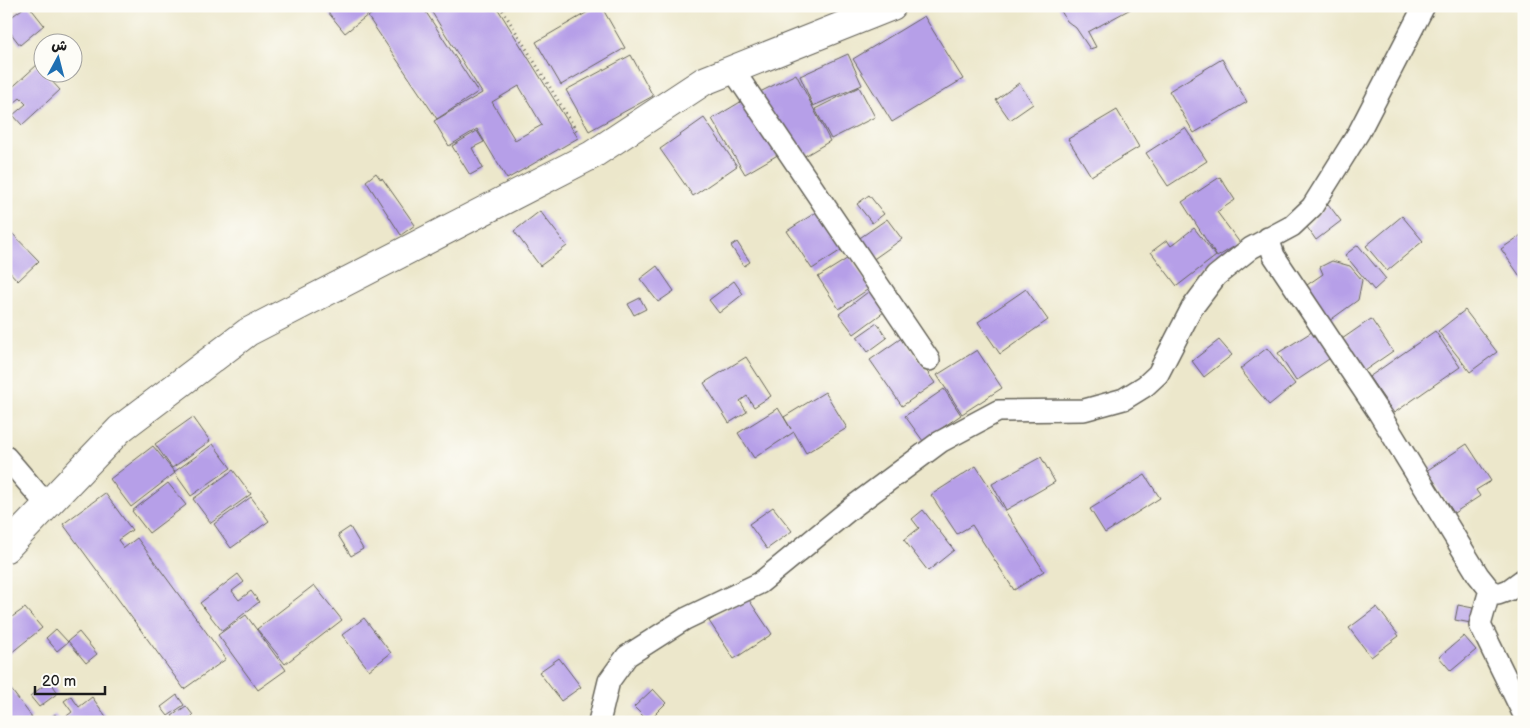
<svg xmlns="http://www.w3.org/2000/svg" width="1530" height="728" font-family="'Balsamiq Sans','Playpen Sans Arabic',sans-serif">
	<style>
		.building { fill: #b69fe8; fill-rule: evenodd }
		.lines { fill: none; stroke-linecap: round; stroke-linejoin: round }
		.street-casing { stroke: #656359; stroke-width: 24 }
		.secondary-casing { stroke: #656359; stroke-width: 30 }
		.path { stroke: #656359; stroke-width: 3; stroke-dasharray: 1 4; stroke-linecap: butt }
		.street { stroke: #fff; stroke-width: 21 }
		.secondary { stroke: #fff; stroke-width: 28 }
	</style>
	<rect width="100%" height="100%" fill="#fdfcf7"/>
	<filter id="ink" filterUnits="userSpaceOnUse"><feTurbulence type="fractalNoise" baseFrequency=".02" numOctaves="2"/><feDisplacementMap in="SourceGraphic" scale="10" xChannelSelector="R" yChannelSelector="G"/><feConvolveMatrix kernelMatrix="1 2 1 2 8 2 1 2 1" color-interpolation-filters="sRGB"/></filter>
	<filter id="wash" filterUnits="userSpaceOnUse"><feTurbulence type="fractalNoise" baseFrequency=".0096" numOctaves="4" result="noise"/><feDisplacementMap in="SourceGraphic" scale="20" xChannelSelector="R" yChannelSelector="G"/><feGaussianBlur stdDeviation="1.12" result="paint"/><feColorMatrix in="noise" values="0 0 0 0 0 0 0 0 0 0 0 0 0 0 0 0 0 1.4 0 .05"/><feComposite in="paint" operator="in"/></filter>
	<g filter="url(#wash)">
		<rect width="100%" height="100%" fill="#ece7cb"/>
		<g id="blocks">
			<path class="building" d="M26 6H29L44 25 20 45 6 27V21Z
				M323 6H369L373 11 345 33Z
				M381 6H422L478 92 437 119 368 17Z
				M428 6H496L578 138 507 179 477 129 449 146 434 121 482 93ZM519 86 542 125 515 140 492 102Z
				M598 6H601L625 48 561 85 536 42Z
				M1058 6H1136L1088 32 1096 47 1090 49 1076 28 1067 21Z
				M924 16 963 79 892 122 853 59Z
				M848 54 862 85 813 106 800 76Z
				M631 55 653 96 589 131 566 90Z
				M1222 59 1247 102 1194 133 1169 91Z
				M37 65 60 90 22 125 13 115 26 104 20 98 7 109 6 93Z
				M796 74 830 141 798 160 754 95Z
				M1019 83 1033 104 1010 120 996 100Z
				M859 87 875 117 831 139 815 109Z
				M747 98 781 153 745 174 712 119Z
				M1117 110 1139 147 1091 176 1068 139Z
				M704 118 737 166 693 196 660 149Z
				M1185 128 1207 161 1168 186 1146 153Z
				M477 131 484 142 472 148 483 168 470 175 452 146Z
				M376 173 381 180 382 178 415 225 401 235 366 181Z
				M1220 177 1235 200 1217 212 1240 243 1217 257 1182 202Z
				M869 195 884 214 872 223 857 204Z
				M1328 204 1341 221 1316 240 1307 227Z
				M821 209 846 247 812 269 787 231Z
				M540 211 567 246 540 266 514 231Z
				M1402 216 1423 241 1387 271 1366 246Z
				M887 219 902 239 868 263 854 242Z
				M6 227 39 261 18 281 6 268Z
				M1194 228 1216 256 1177 286 1151 252 1167 240 1171 246Z
				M1524 233V282L1501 249Z
				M737 242 750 262 744 266 731 246Z
				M1358 245 1386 279 1374 290 1345 255Z
				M850 257 870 288 839 309 818 277Z
				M1332 261 1350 266 1362 280 1358 300 1329 321 1307 285 1323 274 1320 267Z
				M657 266 674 291 658 302 640 279Z
				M734 281 743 294 719 313 709 300Z
				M872 289 888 309 854 334 839 314Z
				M1026 289 1048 320 1000 354 978 322Z
				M640 298 646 309 634 315 628 304Z
				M1465 310 1497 352 1470 372 1438 331Z
				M1371 319 1393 351 1364 371 1342 339Z
				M877 323 887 338 868 352 857 337Z
				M1318 328 1335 355 1296 381 1278 353Z
				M1435 331 1460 367 1394 413 1369 377Z
				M903 337 935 383 902 406 870 360Z
				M1219 340 1232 355 1204 377 1192 361Z
				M1267 348 1295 384 1269 405 1240 369Z
				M977 350 1002 388 962 414 937 375Z
				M746 357 771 396 754 407 747 396 740 401 747 412 729 423 704 383Z
				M944 389 961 415 923 441 905 416Z
				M825 392 847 428 806 453 794 432 754 458 738 433 778 408 791 429 784 417Z
				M193 417 210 441 172 468 155 444Z
				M213 444 231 468 191 496 174 472Z
				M1467 444 1491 481 1476 490 1480 496 1454 513 1426 471Z
				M153 446 175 473 131 507 110 479Z
				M1041 457 1055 482 1006 510 992 484Z
				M976 466 1044 571 1014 590 972 525 957 534 931 495Z
				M233 470 251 494 211 523 193 499Z
				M1145 475 1160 498 1105 533 1090 509Z
				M168 483 186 505 149 533 132 511Z
				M105 493 132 530 118 540 124 548 137 538 226 659 184 689 63 524Z
				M251 497 269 521 231 548 214 524Z
				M773 507 792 531 767 549 749 524Z
				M923 510 954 550 928 571 904 540 919 528 912 519Z
				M350 527 363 549 351 556 338 535Z
				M238 574 244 582 232 591 239 600 251 591 259 602 222 631 200 603Z
				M314 585 342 620 285 664 257 629Z
				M747 597 772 634 734 659 709 621Z
				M1458 605 1473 608 1471 623 1455 620Z
				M1377 607 1399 636 1371 657 1349 628Z
				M25 608 42 628 6 657V621Z
				M246 615 286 670 258 690 218 635Z
				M364 618 391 653 369 670 342 635Z
				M56 629 68 642 57 651 46 638Z
				M79 632 97 654 86 663 68 641Z
				M1464 636 1476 650 1451 671 1439 657Z
				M559 658 581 687 561 701 539 672Z
				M50 681 58 693 39 707 30 696Z
				M6 683 32 717 25 722H6Z
				M653 689 666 703 648 721 634 707Z
				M177 695 184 705 168 716 161 707Z
				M71 696 79 707 92 697 110 722H49L48 720 55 714 60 721 72 712 64 701Z
				M186 706 193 715 185 722H177L172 716Z"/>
		</g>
	</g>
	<g filter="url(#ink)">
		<use href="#blocks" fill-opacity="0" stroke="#656359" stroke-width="1"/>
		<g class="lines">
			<defs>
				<path id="street" d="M733 70 929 360
					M1268 238 1274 256 1379 413 1478 575 1490 590 1498 594 1509 590 1524 579
					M6 457 47 505
					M1490 590 1480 625 1524 715
					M599 722 609 681 627 656 685 619 760 583 854 506 940 442 998 411 1084 410 1124 399 1145 386 1158 374 1192 308 1216 276 1251 248 1292 226 1312 207 1359 132 1424 6"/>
				<path id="secondary" d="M6 548 120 429 248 332 592 155 704 81 892 6"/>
			</defs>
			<use href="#street" class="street-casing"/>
			<use href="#secondary" class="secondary-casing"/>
			<path class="path" d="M500 6 578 133"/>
			<use href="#street" class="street"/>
			<use href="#secondary" class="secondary"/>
		</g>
	</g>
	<rect width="1530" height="728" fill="none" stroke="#fdfcf7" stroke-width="25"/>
	<g transform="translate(58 58) rotate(7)"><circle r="24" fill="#fdfcf7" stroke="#a3a29f"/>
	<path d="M0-4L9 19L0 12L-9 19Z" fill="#1f6fb2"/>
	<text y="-8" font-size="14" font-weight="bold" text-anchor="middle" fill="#1c1c1c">ش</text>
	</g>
	<path d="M35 686v8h70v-8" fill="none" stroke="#1c1c1c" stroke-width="2.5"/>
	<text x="42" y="686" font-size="15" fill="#1c1c1c" stroke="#fdfcf7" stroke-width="4" paint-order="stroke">20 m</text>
</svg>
